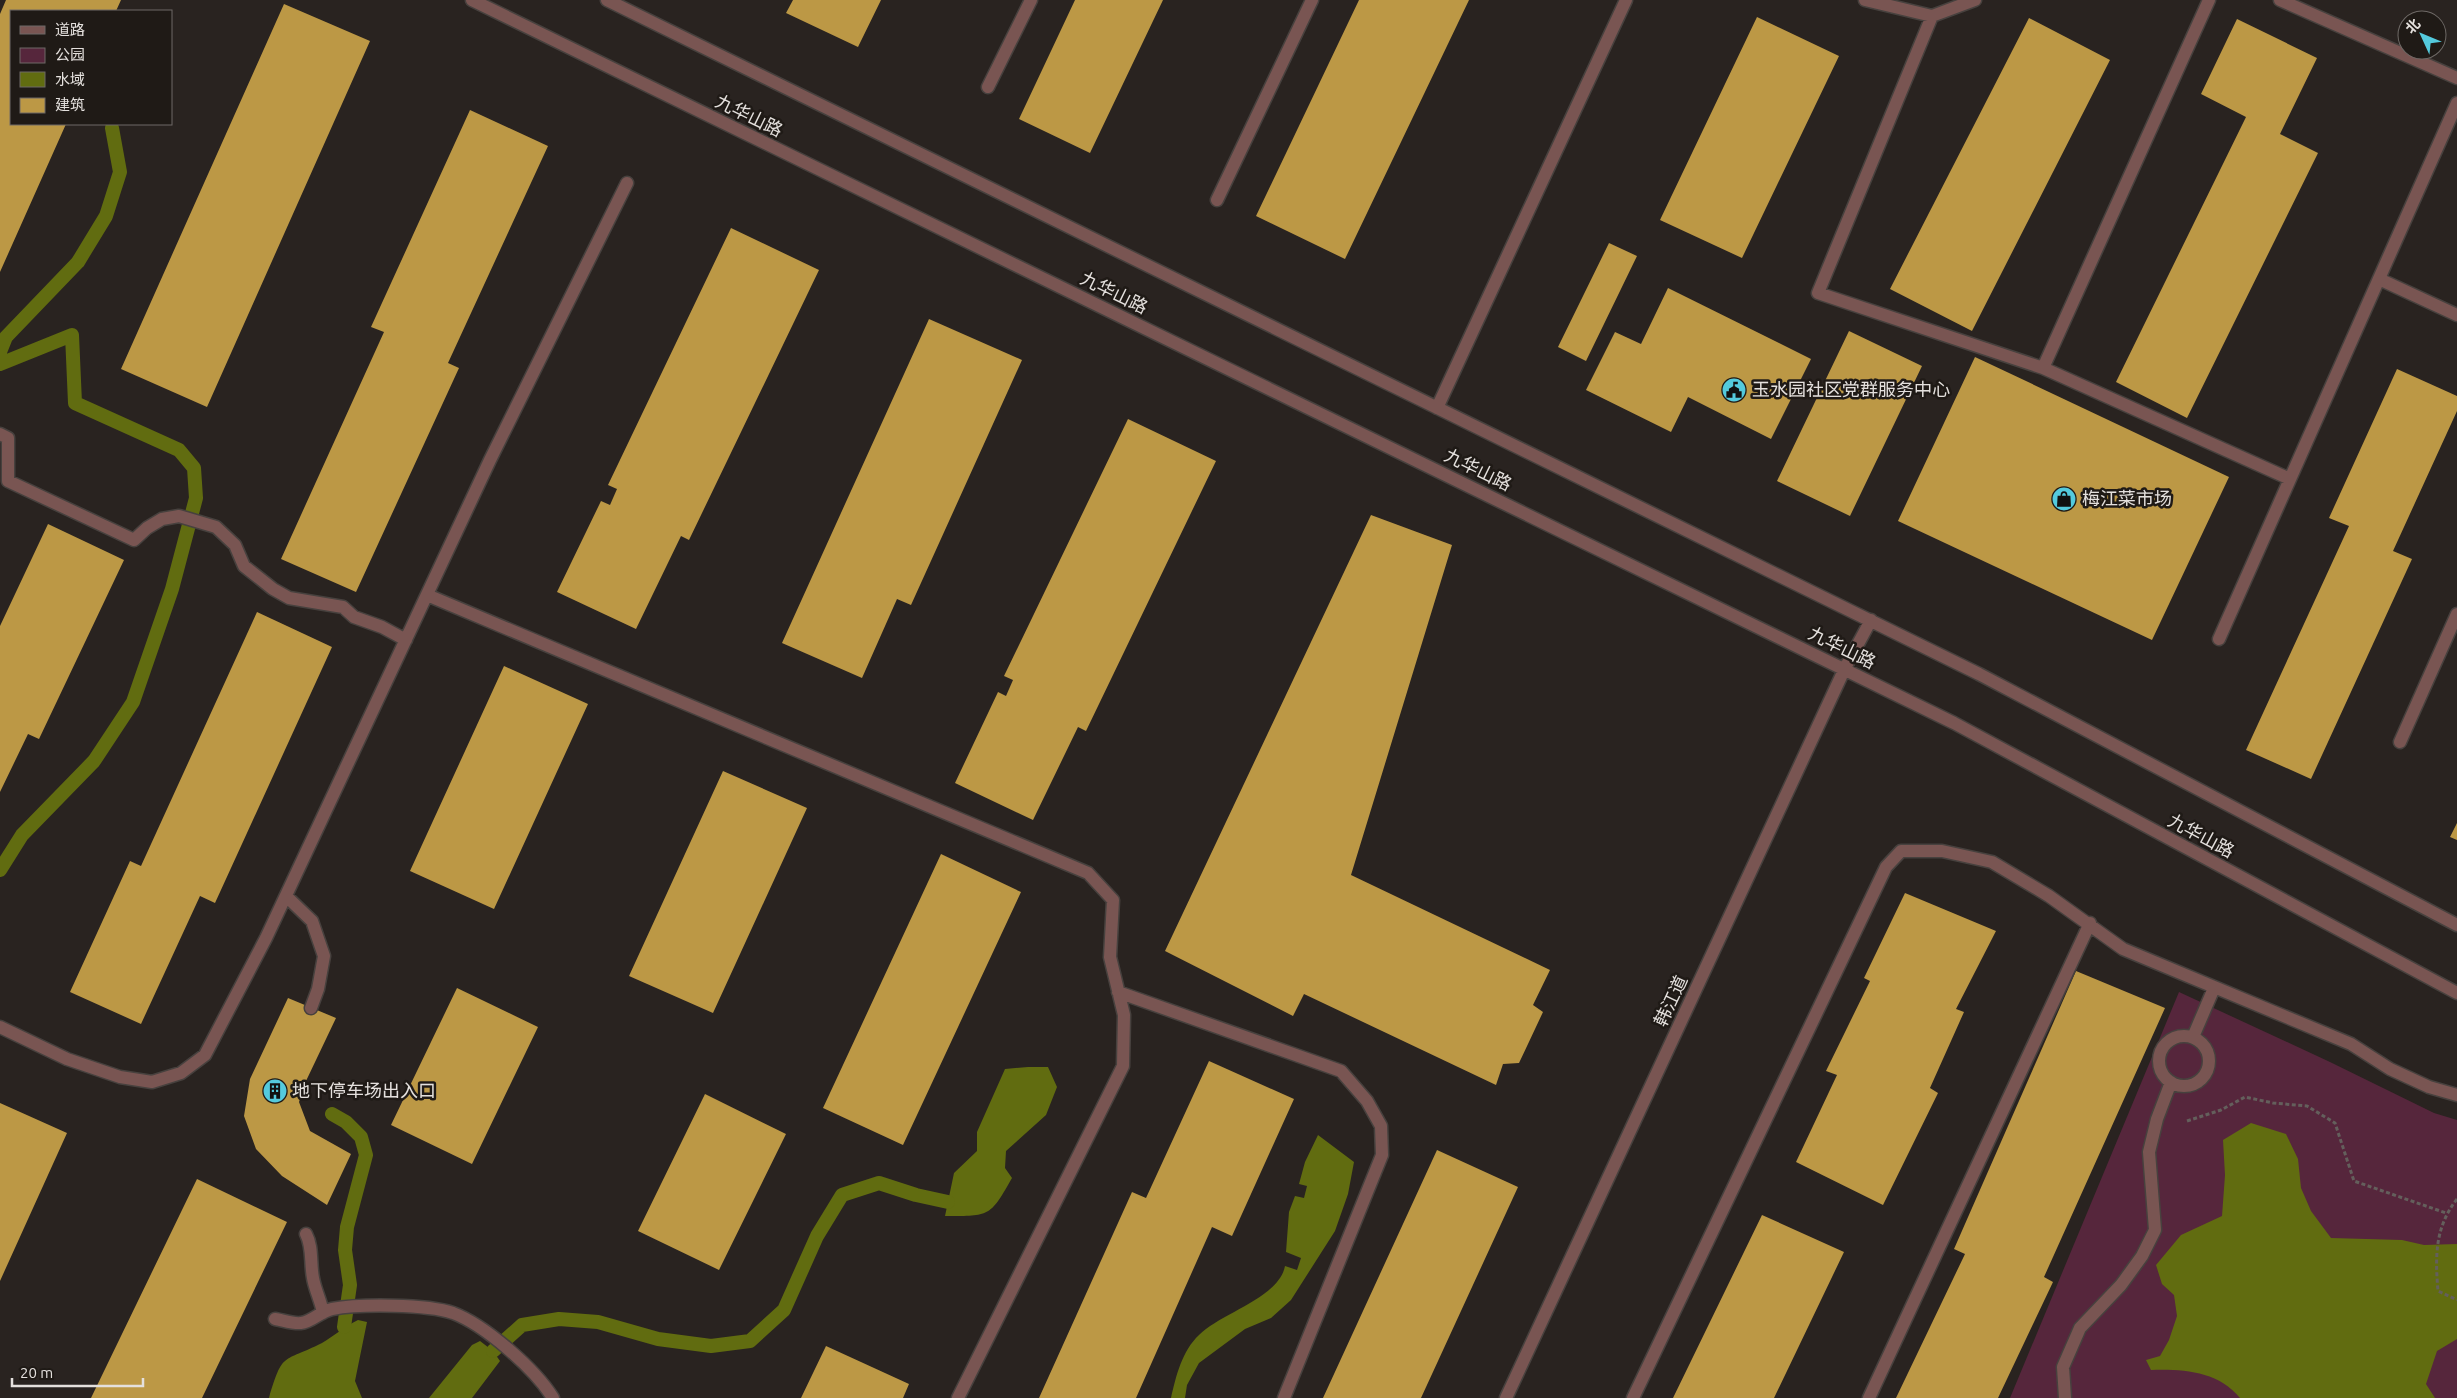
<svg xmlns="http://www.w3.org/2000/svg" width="2457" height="1398" font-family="Ubuntu,'Noto Sans SC',sans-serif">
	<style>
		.green { fill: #56263c }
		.water { fill: #616c10 }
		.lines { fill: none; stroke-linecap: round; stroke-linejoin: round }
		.stream { stroke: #616c10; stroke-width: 14 }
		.building { fill: #bc9845 }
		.minor-casing { stroke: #47413e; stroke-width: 15 }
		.path { stroke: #645f5c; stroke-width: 3; stroke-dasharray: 4 2.5; stroke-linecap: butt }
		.minor { stroke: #795552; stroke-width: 12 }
		.labels { text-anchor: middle; stroke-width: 5; stroke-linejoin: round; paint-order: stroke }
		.street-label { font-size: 18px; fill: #e4e0dd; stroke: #1f1a16 }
		.poi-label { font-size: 18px; fill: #e4e0dd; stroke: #1f1a16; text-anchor: start }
	</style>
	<rect width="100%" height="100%" fill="#292320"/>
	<path class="green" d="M2179 992 2330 1062 2434 1113 2457 1120V1398H2010Z"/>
	<path class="water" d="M1028 1067H1048L1057 1087 1046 1115 1006 1151 1005 1168 1012 1178C990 1217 990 1216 945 1216L954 1173 977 1151V1132L1005 1069Z
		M2251 1123 2286 1134 2298 1159 2301 1188 2311 1211 2331 1238 2402 1240 2424 1245 2457 1244V1339L2437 1351 2426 1384 2435 1398H2240C2218 1371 2183 1369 2151 1370L2146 1360 2160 1356 2169 1340 2177 1316 2174 1295 2162 1284 2156 1265 2181 1235 2222 1216 2225 1175 2223 1140Z
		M1318 1135 1354 1162 1348 1194 1335 1231 1291 1300 1271 1318 1245 1329 1199 1363 1187 1385 1185 1398H1171C1176 1376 1182 1351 1199 1335 1221 1313 1279 1298 1285 1266L1297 1270 1301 1258 1286 1252 1289 1212 1295 1196 1304 1198 1307 1186 1299 1184 1305 1162Z
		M358 1320 367 1322 355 1381 362 1398H269C283 1351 282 1363 322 1343 334 1336 345 1326 358 1320Z
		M480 1341 493 1351 500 1361 472 1398H429L472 1345Z"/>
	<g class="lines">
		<path class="stream" d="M0 352 6 337 78 262 106 216 120 172 112 128
			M0 364 72 335 75 403 179 450 194 468 196 498 172 589 133 702 94 761 22 835 0 870
			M332 1114 346 1122 361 1137 366 1155 347 1227 345 1250 350 1285 344 1327
			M493 1351 522 1325 559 1319 598 1322 658 1339 711 1346 750 1341 784 1310 817 1236 842 1195 879 1183 916 1195 948 1202"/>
	</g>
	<path class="building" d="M6 0H121L116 11H11V124H66L0 272V14Z
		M793 0H881L858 47 786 13Z
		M1075 0H1163L1090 153 1019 119Z
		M1359 0H1469L1345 259 1256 216Z
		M284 4 370 41 207 407 121 369Z
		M1757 17 1839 56 1742 258 1660 220Z
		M2029 18 2110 60 1972 331 1890 289Z
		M2237 19 2317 58 2280 134 2318 153 2187 418 2116 382 2246 117 2201 94Z
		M470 110 548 146 448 363 459 368 356 592 281 559 384 332 371 327Z
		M731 228 819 270 689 540 681 536 636 629 557 592 601 501 610 505 617 489 608 485Z
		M1609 243 1637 256 1586 361 1558 347Z
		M1668 288 1811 359 1771 439 1688 397 1671 432 1586 390 1615 332 1641 344Z
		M929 319 1022 360 911 605 897 599 862 678 782 643Z
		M1849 331 1922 366 1850 516 1777 481Z
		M1975 357 2229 477 2152 640 1898 521Z
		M2397 369 2457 396V411L2393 551 2412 559 2311 779 2246 750 2349 526 2329 518Z
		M1128 419 1216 461 1086 731 1078 727 1033 820 955 783 998 692 1006 696 1013 680 1004 676Z
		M1371 515 1452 545 1351 875 1550 970 1533 1005 1543 1012 1519 1063 1503 1064 1496 1085 1304 994 1293 1016 1165 951Z
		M48 524 124 560 39 739 28 734 0 792V626Z
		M257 612 332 647 215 903 200 896 141 1024 70 992 130 861 141 866Z
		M504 666 588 704 494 909 410 871Z
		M723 771 807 808 713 1013 629 976Z
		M2457 823V840L2450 837Z
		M941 854 1021 892 903 1145 823 1108Z
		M1905 893 1996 931 1956 1009 1964 1012 1930 1088 1938 1093 1883 1205 1796 1162 1837 1075 1826 1071 1870 981 1864 978Z
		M2076 971 2165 1008 2044 1277 2053 1282 1998 1398H1896L1965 1254 1954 1249Z
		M457 988 538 1027 472 1164 391 1125Z
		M288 998 336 1018 306 1081 299 1102 310 1131 351 1154 327 1205 282 1176 256 1149 244 1116 250 1079Z
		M1209 1061 1294 1099 1232 1236 1212 1227 1136 1398H1039L1132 1192 1146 1198Z
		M705 1094 786 1134 719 1270 638 1231Z
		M0 1103 67 1133 0 1281Z
		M1437 1150 1518 1187 1421 1398H1323Z
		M197 1179 287 1222 202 1398H91Z
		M1762 1215 1844 1252 1774 1398H1673Z
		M826 1346 909 1384 903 1398H801Z"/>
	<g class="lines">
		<defs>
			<path id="minor" d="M472 0 1954 723 2457 993
				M607 0 1979 674 2457 925
				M1865 0 1932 16 1975 0
				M2209 0 2043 368 2290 479
				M2280 0 2457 78
				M1932 16 1818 293 2043 368
				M988 87 1031 0
				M1217 200 1312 0
				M2379 279 2457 315
				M1437 408 1626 0
				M0 434 8 438V481L134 540 147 528 162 519 179 516 216 527 235 545 244 566 273 589 289 598 343 607 354 617 382 627 406 640
				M427 595 1088 873 1113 900 1110 957 1124 1015 1123 1066 958 1398
				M2219 639 2457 103
				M2400 742 2457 614
				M286 896 312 921 324 956 318 989 311 1008
				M1118 992 1341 1071 1367 1101 1381 1126 1382 1155 1284 1398
				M0 1027 67 1059 120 1077 152 1082 181 1073 205 1055 266 938 490 460 627 183
				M2159 1061a25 25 0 1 1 50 0a25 25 0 1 1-50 0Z
				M2193 1037 2214 988
				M306 1234C313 1247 310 1263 313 1278 315 1290 321 1301 323 1313
				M275 1319C282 1320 293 1324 301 1323 312 1322 321 1311 332 1309 359 1304 427 1304 453 1313 485 1325 535 1369 553 1398
				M1506 1398 1845 668 1871 620
				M1633 1398 1886 867 1901 851H1942L1992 862 2049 896 2123 949 2351 1044 2390 1069 2429 1087 2457 1095
				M1869 1398 2090 923
				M2065 1398 2063 1367 2080 1328 2121 1285 2142 1256 2155 1230 2149 1152 2157 1119 2171 1082"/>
		</defs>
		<use href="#minor" class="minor-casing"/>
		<path class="path" d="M2187 1121 2221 1110 2245 1097 2273 1103 2307 1106 2335 1123 2354 1181 2446 1213
			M2457 1199C2435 1227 2435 1256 2438 1291L2457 1300"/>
		<use href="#minor" class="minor"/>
	</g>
	<defs>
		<symbol id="civic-disc" viewBox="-11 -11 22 22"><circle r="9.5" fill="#54cadd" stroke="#1f1a16"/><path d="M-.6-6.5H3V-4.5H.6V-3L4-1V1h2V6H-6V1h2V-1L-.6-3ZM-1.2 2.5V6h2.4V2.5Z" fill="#111"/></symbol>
		<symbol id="shop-disc" viewBox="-11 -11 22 22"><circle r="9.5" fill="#54cadd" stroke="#1f1a16"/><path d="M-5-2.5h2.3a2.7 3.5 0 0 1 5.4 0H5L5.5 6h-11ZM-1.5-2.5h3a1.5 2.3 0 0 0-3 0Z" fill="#111"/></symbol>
		<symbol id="building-disc" viewBox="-11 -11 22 22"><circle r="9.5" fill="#54cadd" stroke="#1f1a16"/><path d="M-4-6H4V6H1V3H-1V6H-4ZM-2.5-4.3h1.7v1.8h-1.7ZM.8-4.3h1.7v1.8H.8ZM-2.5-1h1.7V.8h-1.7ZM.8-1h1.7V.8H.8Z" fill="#111"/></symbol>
	</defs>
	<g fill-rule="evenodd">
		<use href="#civic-disc" x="1720" y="376" width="28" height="28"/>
		<use href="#shop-disc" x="2050" y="485" width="28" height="28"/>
		<use href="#building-disc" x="261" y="1077" width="28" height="28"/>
	</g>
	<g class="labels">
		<g class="street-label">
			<text transform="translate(749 116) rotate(26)" y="6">九华山路</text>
			<text transform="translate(1114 293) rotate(26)" y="6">九华山路</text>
			<text transform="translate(1478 470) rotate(26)" y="6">九华山路</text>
			<text transform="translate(1842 648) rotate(26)" y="6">九华山路</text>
			<text transform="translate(2201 836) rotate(28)" y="6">九华山路</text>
			<text transform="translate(1671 1001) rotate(-65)" y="6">韩江道</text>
		</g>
		<g class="poi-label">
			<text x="1752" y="396">玉水园社区党群服务中心</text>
			<text x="2082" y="505">梅江菜市场</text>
			<text x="292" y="1097">地下停车场出入口</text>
		</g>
	</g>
	<rect x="10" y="10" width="162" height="115" fill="#1f1a16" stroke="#6e6966"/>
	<rect x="20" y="26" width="25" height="8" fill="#795552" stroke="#6e6966"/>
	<text x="55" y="35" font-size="15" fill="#e4e0dd">道路</text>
	<rect x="20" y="48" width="25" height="15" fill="#56263c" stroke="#6e6966"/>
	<text x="55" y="60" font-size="15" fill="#e4e0dd">公园</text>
	<rect x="20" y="72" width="25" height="15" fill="#616c10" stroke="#6e6966"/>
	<text x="55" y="85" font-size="15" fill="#e4e0dd">水域</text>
	<rect x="20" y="98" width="25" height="15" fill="#bc9845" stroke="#6e6966"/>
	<text x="55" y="110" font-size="15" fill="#e4e0dd">建筑</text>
	<g transform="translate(2422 35) rotate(314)"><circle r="24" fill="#1f1a16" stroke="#6e6966"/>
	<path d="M0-4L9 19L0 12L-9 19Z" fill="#54cadd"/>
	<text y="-8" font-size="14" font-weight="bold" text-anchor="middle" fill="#e4e0dd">北</text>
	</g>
	<path d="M12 1378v8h131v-8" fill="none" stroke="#e4e0dd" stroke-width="2.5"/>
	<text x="20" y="1378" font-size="15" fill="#e4e0dd" stroke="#1f1a16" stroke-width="4" paint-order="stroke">20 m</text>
</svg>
